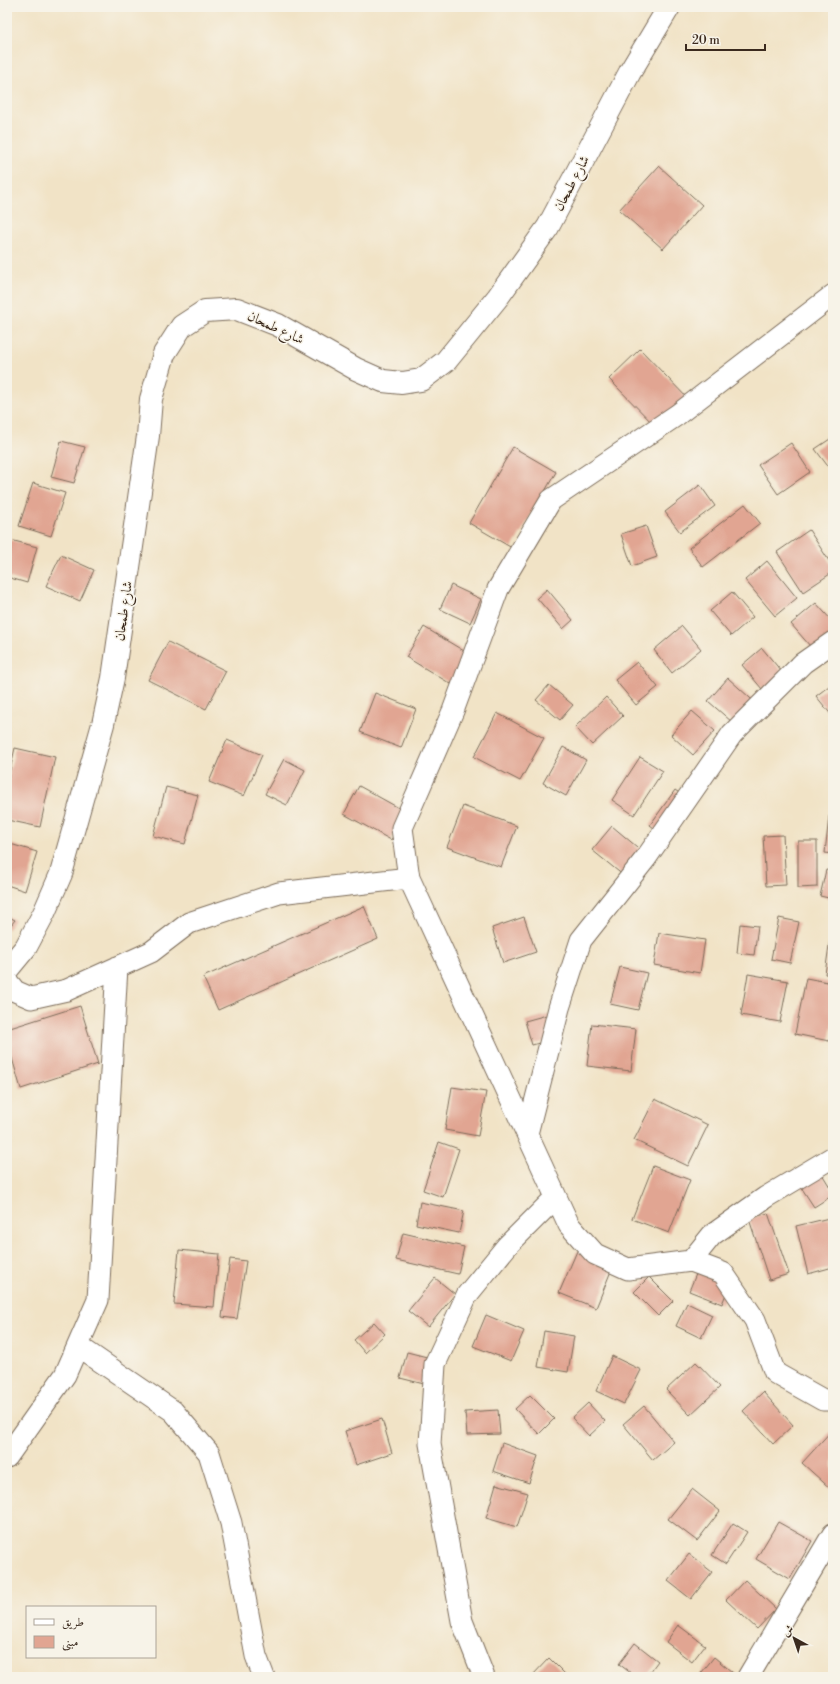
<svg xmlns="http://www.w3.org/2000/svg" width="840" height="1684" font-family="'Libre Bodoni',Amiri,serif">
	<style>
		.building { fill: #e1a592 }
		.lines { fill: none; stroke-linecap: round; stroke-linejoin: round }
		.minor-casing { stroke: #7b6b59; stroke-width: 23 }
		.tertiary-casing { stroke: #7b6b59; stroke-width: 24 }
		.minor { stroke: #fff; stroke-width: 21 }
		.tertiary { stroke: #fff; stroke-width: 22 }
		.labels { text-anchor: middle; stroke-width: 3; stroke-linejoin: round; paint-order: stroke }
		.street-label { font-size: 14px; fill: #3b2a1e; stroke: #f7f3e8 }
	</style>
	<rect width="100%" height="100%" fill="#f7f3e8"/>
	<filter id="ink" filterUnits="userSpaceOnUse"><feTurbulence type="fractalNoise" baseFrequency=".025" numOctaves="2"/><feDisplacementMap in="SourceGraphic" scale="8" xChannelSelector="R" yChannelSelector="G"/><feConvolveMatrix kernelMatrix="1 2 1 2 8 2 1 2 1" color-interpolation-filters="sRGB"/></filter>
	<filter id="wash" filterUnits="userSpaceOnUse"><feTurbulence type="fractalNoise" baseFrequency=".012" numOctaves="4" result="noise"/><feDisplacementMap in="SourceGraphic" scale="16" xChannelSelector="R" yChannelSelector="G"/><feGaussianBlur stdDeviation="0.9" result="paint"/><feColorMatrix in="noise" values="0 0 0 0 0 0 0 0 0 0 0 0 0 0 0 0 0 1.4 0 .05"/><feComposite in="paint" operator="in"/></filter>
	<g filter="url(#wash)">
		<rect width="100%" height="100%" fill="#f1e3c6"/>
		<g id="blocks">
			<path class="building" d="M659 166 702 205 663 249 619 210Z
				M640 349 691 402 661 432 609 379Z
				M833 437V467L830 469 815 449Z
				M61 441 85 447 74 483 51 477Z
				M791 443 810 472 778 494 758 465Z
				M513 447 556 472 512 548 469 523Z
				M33 483 65 493 51 536 19 526Z
				M700 485 715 506 680 532 665 512Z
				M745 504 760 523 703 567 689 548Z
				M646 526 657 557 632 566 621 534Z
				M809 530 833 567V572L803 592 777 552Z
				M7 539 37 547 27 583 7 577Z
				M61 555 94 570 80 601 46 586Z
				M767 561 797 598 775 616 745 580Z
				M451 585 481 599 470 623 440 609Z
				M547 589 573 620 563 629 537 598Z
				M732 592 753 617 731 636 710 611Z
				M816 603 833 622V641L817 654 791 624Z
				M682 626 701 649 672 673 654 650Z
				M424 627 469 654 451 684 406 657Z
				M168 642 226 671 206 709 148 680Z
				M762 648 787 678 767 695 742 665Z
				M637 662 658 687 636 705 615 680Z
				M728 678 760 707 740 729 708 701Z
				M833 683V717L816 696Z
				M549 685 573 705 560 720 536 700Z
				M375 693 416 709 401 748 360 732Z
				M606 697 623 716 592 745 575 727Z
				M692 711 715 731 693 755 671 735Z
				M497 713 544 738 520 781 474 757Z
				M227 740 262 755 244 796 209 782Z
				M563 747 586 760 566 796 543 783Z
				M15 748 55 757 40 827 7 820V783Z
				M640 757 663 771 634 815 612 800Z
				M284 759 305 770 287 805 265 794Z
				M359 786 406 812 391 840 344 814Z
				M166 787 198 795 185 844 153 836Z
				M675 790 692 802 667 838 650 825Z
				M463 806 517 826 501 867 447 847Z
				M829 816H833V854L825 853Z
				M612 826 643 852 624 876 592 850Z
				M783 835 786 885 766 886 763 836Z
				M798 841H817V887L798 888Z
				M7 843 37 852 25 891 7 885Z
				M826 870 833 871V899L820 896Z
				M364 906 378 939 218 1010 203 977Z
				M7 916 15 920 7 930Z
				M524 917 536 952 503 963 492 928Z
				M779 918 799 922 790 963 771 959Z
				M740 924 758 926 754 955 737 953Z
				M659 933 705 940 700 973 654 965Z
				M830 938 833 939V975L825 974Z
				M620 967 647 973 638 1010 610 1004Z
				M748 974 788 981 780 1022 741 1015Z
				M806 978 833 983V1021L829 1041 795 1034Z
				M80 1006 98 1064 21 1089 7 1041V1029Z
				M554 1013 561 1037 532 1045 525 1021Z
				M592 1024 636 1029 631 1071 587 1066Z
				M452 1087 486 1092 478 1136 445 1130Z
				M655 1099 708 1125 688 1166 634 1140Z
				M439 1142 459 1149 443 1197 423 1190Z
				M653 1166 690 1180 669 1233 632 1219Z
				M822 1174 833 1192V1195L814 1207 801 1187Z
				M420 1202 464 1211 459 1233 416 1224Z
				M768 1213 789 1274 769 1280 749 1219Z
				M829 1218 833 1233V1267L808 1274 796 1226Z
				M403 1233 464 1247 458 1274 396 1260Z
				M179 1250 219 1254 214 1307 174 1304Z
				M577 1251 613 1266 596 1308 559 1293Z
				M230 1259 246 1261 237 1319 222 1317Z
				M699 1267 732 1279 722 1304 689 1291Z
				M649 1277 673 1301 658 1316 634 1292Z
				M435 1278 455 1294 428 1327 408 1311Z
				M687 1303 712 1315 701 1338 676 1326Z
				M486 1315 524 1331 511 1361 473 1346Z
				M374 1322 385 1334 365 1353 354 1340Z
				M544 1331 574 1336 568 1372 538 1367Z
				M407 1352 439 1360 432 1386 400 1378Z
				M612 1356 641 1370 624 1404 596 1391Z
				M696 1362 720 1387 690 1415 666 1390Z
				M763 1392 793 1425 773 1444 743 1411Z
				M530 1395 554 1419 539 1434 515 1409Z
				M588 1403 605 1421 589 1436 572 1418Z
				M644 1406 674 1442 653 1460 623 1424Z
				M498 1410 500 1434 467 1435 465 1412Z
				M382 1419 392 1453 356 1465 345 1431Z
				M833 1429V1491L802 1463Z
				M502 1443 538 1456 529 1483 493 1471Z
				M496 1484 528 1493 517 1527 486 1518Z
				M692 1489 720 1511 697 1541 668 1519Z
				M778 1522 812 1541 790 1579 756 1559Z
				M733 1523 747 1532 726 1564 712 1555Z
				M689 1554 712 1572 691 1599 668 1581Z
				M745 1580 776 1609 757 1629 726 1600Z
				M678 1625 705 1645 692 1662 666 1642Z
				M635 1643 658 1661 646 1677H636L619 1664Z
				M714 1657 738 1677H698Z
				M549 1658 568 1677H531Z"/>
		</g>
	</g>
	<g filter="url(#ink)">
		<use href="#blocks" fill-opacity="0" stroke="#7b6b59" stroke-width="1"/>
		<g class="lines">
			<defs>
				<path id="minor" d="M833 295 677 415 551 500 498 589 453 711 402 828 409 878 569 1225 595 1254 628 1269 691 1261 723 1273 755 1320 775 1373 823 1400H833
					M7 981 15 991 31 998 67 990 151 952 189 923 279 893 409 878
					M527 1134 559 1008 581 940 646 858 732 734 803 663 833 642
					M691 1261 712 1235 766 1197 833 1157
					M78 1346 173 1411 209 1453 231 1523 256 1656 264 1677
					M7 1457 65 1375 98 1300 117 967
					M484 1677 462 1621 430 1444 435 1364 467 1295 507 1246 556 1197
					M748 1677 833 1534"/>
				<path id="tertiary" d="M7 970 26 947 44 913 61 874 103 724 113 678 148 436 151 399 164 354 182 326 205 311 237 309 278 325 356 369 383 381 402 383 421 380 446 361 498 297 548 227 630 72 669 7"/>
			</defs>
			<use href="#minor" class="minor-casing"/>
			<use href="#tertiary" class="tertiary-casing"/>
			<use href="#minor" class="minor"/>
			<use href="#tertiary" class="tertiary"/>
		</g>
	</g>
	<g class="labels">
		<g class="street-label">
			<text transform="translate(571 183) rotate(-62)" y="5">شارع طمحان</text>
			<text transform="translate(276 327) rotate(25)" y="5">شارع طمحان</text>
			<text transform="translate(123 611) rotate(-82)" y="5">شارع طمحان</text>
		</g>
	</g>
	<rect width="840" height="1684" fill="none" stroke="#f7f3e8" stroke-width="24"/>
	<rect x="26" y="1606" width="130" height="52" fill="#f7f3e8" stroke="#aca397"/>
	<rect x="34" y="1619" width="20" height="6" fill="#ffffff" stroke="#aca397"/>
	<text x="62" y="1626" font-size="12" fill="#3b2a1e">طريق</text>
	<rect x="34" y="1636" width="20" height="12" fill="#e1a592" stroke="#aca397"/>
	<text x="62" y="1646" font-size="12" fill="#3b2a1e">مبنى</text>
	<g transform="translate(794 1638) rotate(320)" stroke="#f7f3e8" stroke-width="3" paint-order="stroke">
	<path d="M0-3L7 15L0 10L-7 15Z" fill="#3b2a1e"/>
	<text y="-6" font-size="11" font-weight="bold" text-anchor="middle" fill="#3b2a1e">ش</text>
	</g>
	<path d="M686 44v6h79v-6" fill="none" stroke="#3b2a1e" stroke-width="2"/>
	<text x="692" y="44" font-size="12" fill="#3b2a1e" stroke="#f7f3e8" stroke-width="3" paint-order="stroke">20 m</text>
</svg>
